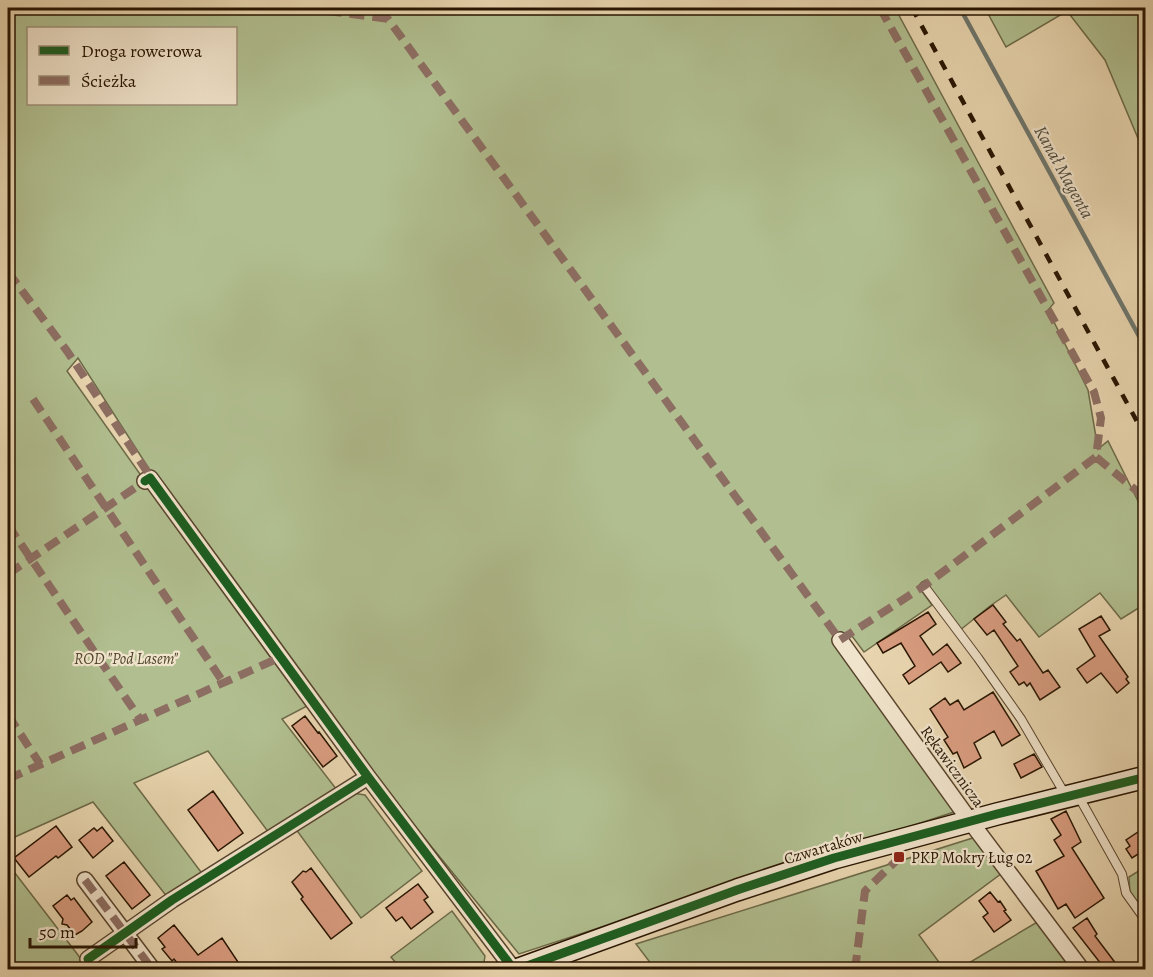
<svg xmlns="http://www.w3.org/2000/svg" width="1153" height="977" font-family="Alegreya,serif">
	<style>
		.green { fill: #b1bf90; stroke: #6c6a48; stroke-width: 1.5; fill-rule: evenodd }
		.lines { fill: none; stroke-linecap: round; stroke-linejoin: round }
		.stream { stroke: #6d766d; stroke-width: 4.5 }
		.building { fill: #da9d81; stroke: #271401; stroke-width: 1.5 }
		.lane-casing { stroke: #58442d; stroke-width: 10 }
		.street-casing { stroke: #58442d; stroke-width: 18 }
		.secondary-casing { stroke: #271401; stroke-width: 24 }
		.lane { stroke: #f1e4cc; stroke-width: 8 }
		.street { stroke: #f1e4cc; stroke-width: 15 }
		.secondary { stroke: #f1e4cc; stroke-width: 21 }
		.rail { stroke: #271401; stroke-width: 4.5; stroke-dasharray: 10 10; stroke-linecap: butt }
		.quiet { stroke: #8d6e63; stroke-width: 8; stroke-dasharray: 15 8; stroke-linecap: butt }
		.cycleway-casing { stroke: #f1e4cc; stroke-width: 13 }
		.cycleway { stroke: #1b5e20; stroke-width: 9 }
		.poi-dot { fill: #8f2418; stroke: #f1e4cc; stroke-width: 2 }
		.labels { text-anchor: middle; stroke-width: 4.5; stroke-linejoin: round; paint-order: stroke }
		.park-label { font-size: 16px; font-style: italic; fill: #50472c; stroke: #f1e4cc }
		.street-label { font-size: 16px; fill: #271401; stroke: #f1e4cc }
		.poi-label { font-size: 16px; fill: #271401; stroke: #f1e4cc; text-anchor: start }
		.water-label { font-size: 18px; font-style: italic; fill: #504d40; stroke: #f1e4cc }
	</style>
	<rect width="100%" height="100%" fill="#e9d6b0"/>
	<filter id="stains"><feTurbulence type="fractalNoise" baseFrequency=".00333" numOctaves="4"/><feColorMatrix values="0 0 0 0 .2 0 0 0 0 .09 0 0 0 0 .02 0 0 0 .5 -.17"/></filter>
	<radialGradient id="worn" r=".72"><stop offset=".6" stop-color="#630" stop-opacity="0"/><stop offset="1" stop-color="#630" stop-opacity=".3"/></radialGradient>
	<path class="green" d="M8 8H895L1054 303 1048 310 1088 390 1098 449 1108 441 1145 515V604L1121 619 1100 593 1039 637 1006 595 990 606 959 631 925 580 918 586 932 605 864 652 852 636 838 647 957 811 519 954 373 775 153 475 78 358 67 371 186 539 309 705 282 719 337 790 269 833 208 751 134 783 204 876 168 898 93 802 8 840ZM28 28H236V104H28Z
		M985 8H1145V155L1105 60 1067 11 1006 47Z
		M352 793 365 795 422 871 361 918 295 828Z
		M976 837 1002 873 919 935 944 969H655L636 944Z
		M8 864 78 955 88 969H8Z
		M1145 867 1146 916 1130 894 1129 877Z
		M452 911 485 956 483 968 480 970 401 969 391 957Z
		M1039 921 1076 970H957Z"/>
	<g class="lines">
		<path class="stream" d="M960 8 1146 349"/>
	</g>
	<path class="building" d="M993 605 1006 622 1003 624 1017 641 1020 639 1043 673 1048 670 1060 687 1040 700 1030 683 1027 686 1024 682 1019 685 1010 672 1018 666 994 630 987 635 974 619Z
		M928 612 936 624 920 636 933 655 947 644 961 663 948 672 941 662 909 684 903 675 915 666 901 643 883 653 877 643Z
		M1101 616 1110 630 1099 636 1128 677 1126 679 1129 683 1117 693 1101 673 1087 683 1077 669 1095 656 1079 629Z
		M993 692 1020 735 1002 746 994 731 974 743 981 758 964 768 957 752 953 754 944 740 948 737 930 709 945 698 950 705 958 700 964 710Z
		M305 716 318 733 319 732 337 756 323 767 292 726Z
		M1034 754 1042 767 1021 778 1014 764Z
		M213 791 243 833 218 851 188 810Z
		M1066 811 1081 842 1072 848 1104 898 1075 918 1066 904 1058 909 1036 871 1064 856 1054 840 1061 835 1051 819Z
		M56 826 72 847 58 858 56 856 29 877 14 858Z
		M102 827 113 841 93 858 79 840 94 828 97 831Z
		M1138 832 1146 844V849L1132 858 1126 849 1130 846 1126 840Z
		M124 862 150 895 132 909 106 876Z
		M311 868 352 923 331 939 301 899 303 897 292 882 303 871 306 872Z
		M418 884 428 897 424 900 433 912 411 929 402 917 396 921 386 908Z
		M990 892 998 902 1000 901 1006 910 1004 911 1011 920 994 932 983 917 988 913 979 901Z
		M67 895 71 900 74 898 92 922 82 931 75 935 67 925 62 924 63 919 53 906Z
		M1087 918 1097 934 1095 936 1120 969H1105L1073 928Z
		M174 925 198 955 222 938 240 965 234 969H182L174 959 172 961 162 949 165 947 158 938Z"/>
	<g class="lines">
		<defs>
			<path id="lane" d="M924 586 978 658 1021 719 1066 796
				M1079 797 1122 874 1126 893 1146 921"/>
			<path id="street" d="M145 481 150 478 368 777 514 970
				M840 640 970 821 1082 970
				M85 880 153 970
				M88 959 172 900 368 777"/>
			<path id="secondary" d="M516 970 737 890 834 858 997 814 1146 777"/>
		</defs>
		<use href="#lane" class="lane-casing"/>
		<use href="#street" class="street-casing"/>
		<use href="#secondary" class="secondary-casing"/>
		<use href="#lane" class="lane"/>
		<use href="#street" class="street"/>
		<use href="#secondary" class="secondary"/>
		<path class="rail" d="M912 8 1146 438"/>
		<path class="quiet" d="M304 8 389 19
			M380 8 840 640 924 586 1096 457
			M880 8 1094 392 1101 418 1096 457 1138 492 1146 504
			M8 272 67 351 154 482
			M33 399 223 682
			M8 525 140 719
			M8 574 148 479
			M8 715 40 764
			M8 779 281 657
			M85 880 153 970
			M855 970 865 891 900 857"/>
		<defs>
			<path id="cycleway" d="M145 481 150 478 368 777 514 970
				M88 959 172 900 368 777
				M516 970 737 890 834 858 997 814 1146 777"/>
		</defs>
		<use href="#cycleway" class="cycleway-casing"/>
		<use href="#cycleway" class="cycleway"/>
	</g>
	<rect class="poi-dot" x="893" y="851" width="12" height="12" rx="3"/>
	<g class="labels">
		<g class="park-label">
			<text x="126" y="664">ROD "Pod Lasem"</text>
		</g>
		<g class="street-label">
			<text transform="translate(953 766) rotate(54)" y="6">Rękawicznicza</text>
			<text transform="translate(823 847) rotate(-17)" y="6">Czwartaków</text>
		</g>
		<g class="poi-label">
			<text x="911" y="863">PKP Mokry Ług 02</text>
		</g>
		<g class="water-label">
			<text transform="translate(1064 172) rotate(61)" y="6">Kanał Magenta</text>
		</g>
	</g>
	<rect width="1153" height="977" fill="none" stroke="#e9d6b0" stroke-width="30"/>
	<rect x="9" y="9" width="1135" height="959" fill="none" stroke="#271401" stroke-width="3"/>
	<rect x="15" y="15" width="1123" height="947" fill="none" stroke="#271401" stroke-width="1.5"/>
	<rect x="27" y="27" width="210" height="78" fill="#f1e4cc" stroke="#a0917b" stroke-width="1.5"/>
	<rect x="39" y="46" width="30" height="9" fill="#1b5e20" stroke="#a0917b" stroke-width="1.5"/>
	<text x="81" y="57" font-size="18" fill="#271401">Droga rowerowa</text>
	<rect x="39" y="76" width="30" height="9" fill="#8d6e63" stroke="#a0917b" stroke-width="1.5"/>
	<text x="81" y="87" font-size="18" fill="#271401">Ścieżka</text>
	<path d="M30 938v9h106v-9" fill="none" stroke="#271401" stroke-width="3"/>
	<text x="39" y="938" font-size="18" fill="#271401" stroke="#f1e4cc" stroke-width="4.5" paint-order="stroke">50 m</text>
	<rect width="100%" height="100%" filter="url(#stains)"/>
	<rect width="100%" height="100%" fill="url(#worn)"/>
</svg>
